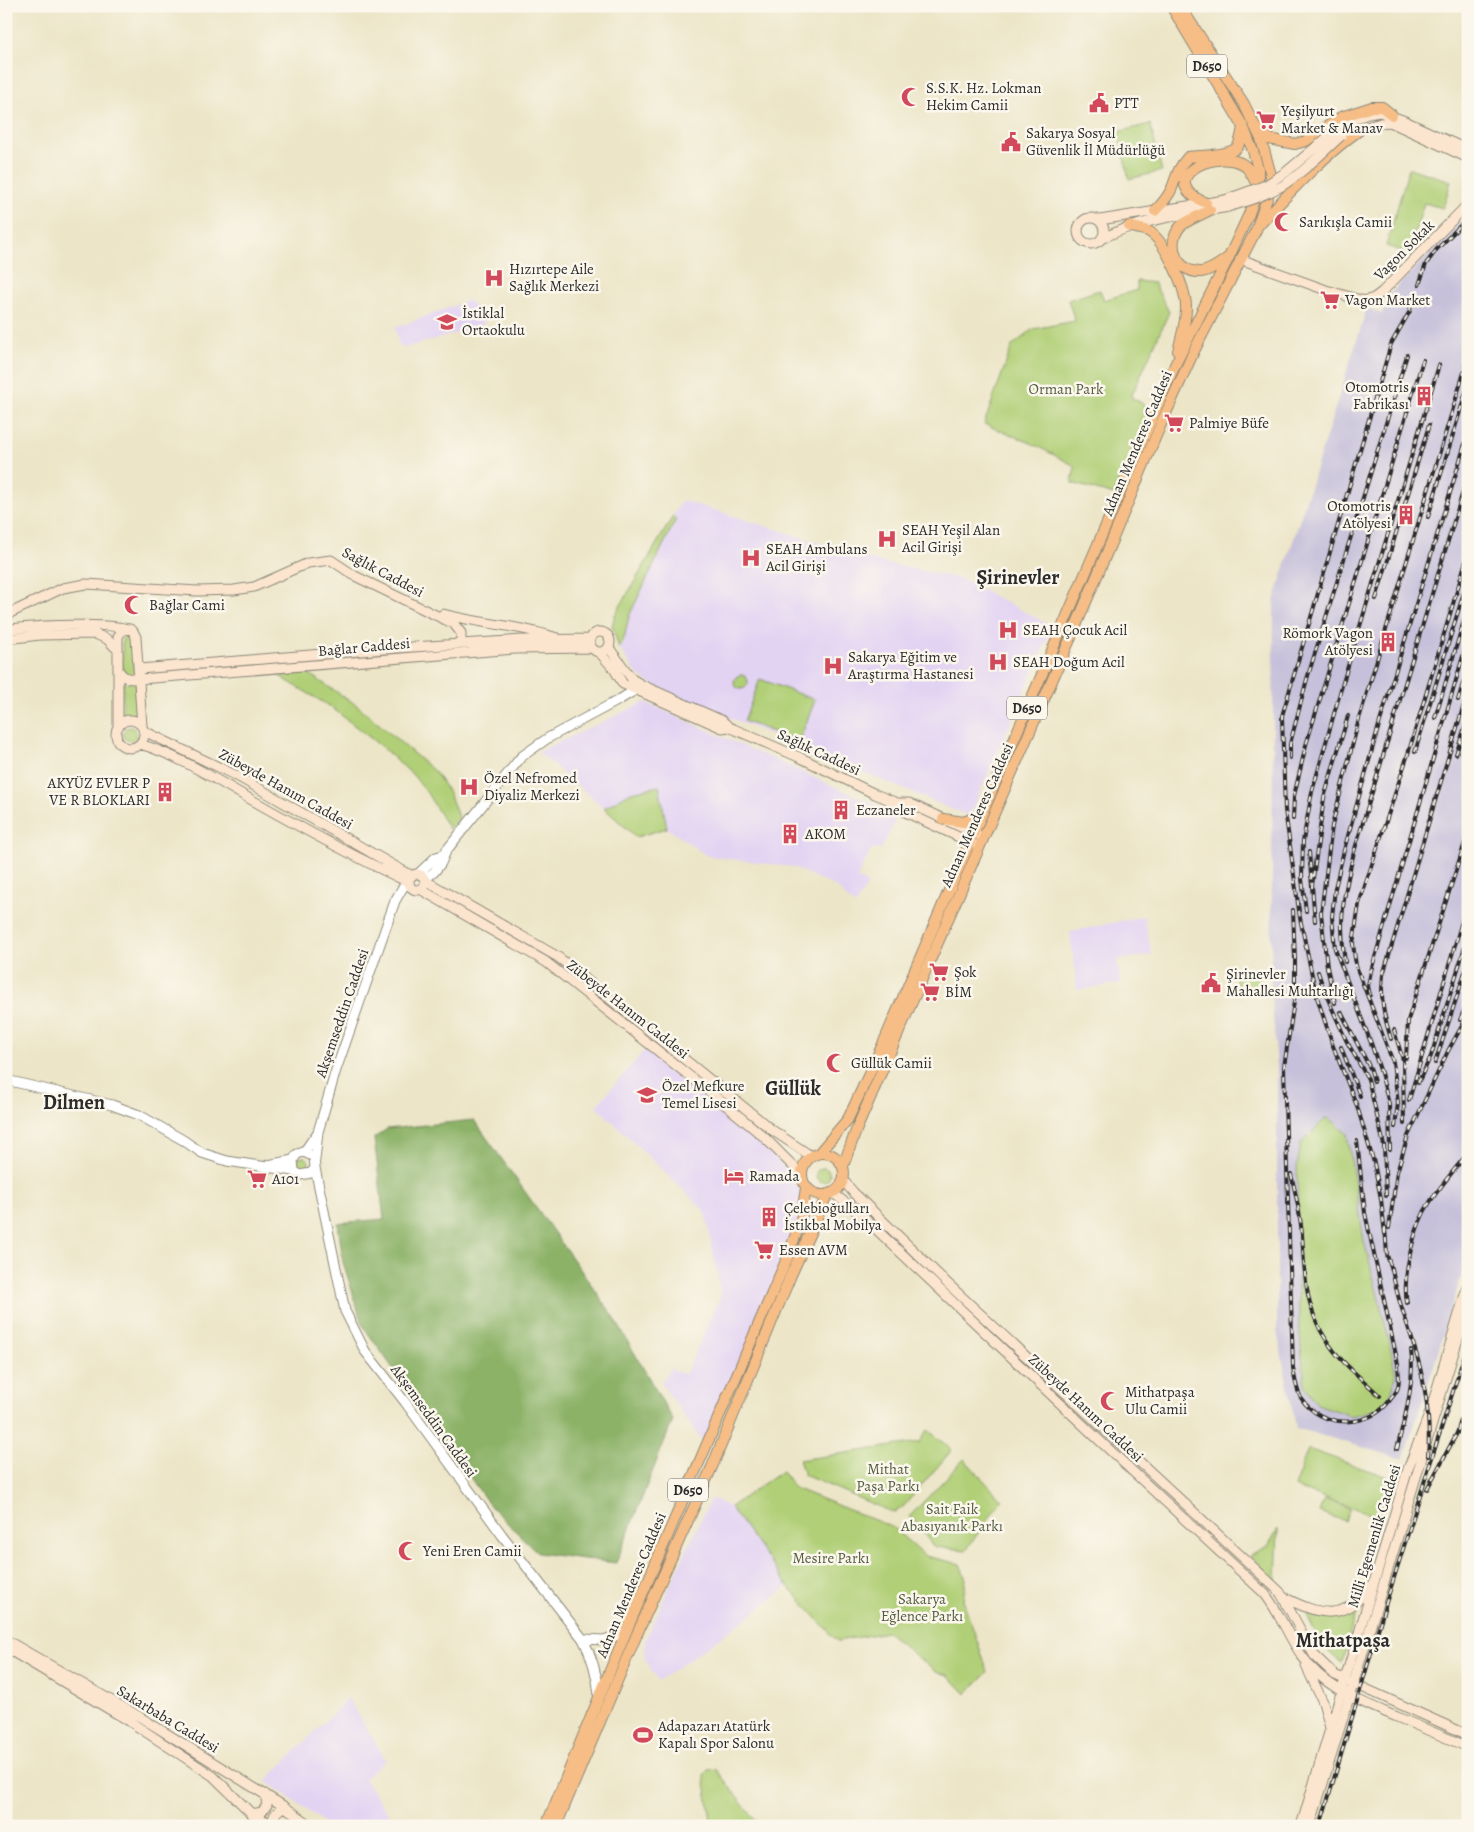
<svg xmlns="http://www.w3.org/2000/svg" width="1474" height="1832" font-family="Alegreya,serif">
	<style>
		.built { fill: #e3d3f3 }
		.industrial { fill: #c6c0da }
		.green { fill: #b0cf76; stroke: #6e7d50 }
		.forest { fill: #8cb267; stroke: #5c6e49 }
		.lines { fill: none; stroke-linecap: round; stroke-linejoin: round }
		.tertiary-casing { stroke: #8c8879; stroke-width: 11 }
		.secondary-casing { stroke: #8c8879; stroke-width: 11 }
		.primary-casing { stroke: #8c8879; stroke-width: 12 }
		.tertiary { stroke: #fff; stroke-width: 9 }
		.secondary { stroke: #fbe5cf; stroke-width: 9 }
		.primary { stroke: #f6be86; stroke-width: 10 }
		.rail-casing { stroke: #2b2b2b; stroke-width: 4 }
		.rail { stroke: #fbf7ec; stroke-width: 2; stroke-dasharray: 5.5; stroke-linecap: butt }
		.secondary-bridge-casing { stroke: #8c8879; stroke-width: 11; stroke-linecap: butt }
		.secondary-bridge { stroke: #fbe5cf; stroke-width: 9 }
		.labels { text-anchor: middle; stroke-width: 5; stroke-linejoin: round; paint-order: stroke }
		.shield { fill: #fbf7ec; stroke: #696865; stroke-width: 1 }
		.shield-label { font-size: 14px; font-weight: bold; fill: #2b2b2b }
		.poi-label { font-size: 15px; fill: #2b2b2b; stroke: #fbf7ec; text-anchor: start }
		.street-label { font-size: 15px; fill: #2b2b2b; stroke: #fbf7ec }
		.park-label { font-size: 15px; fill: #535c42; stroke: #fbf7ec }
		.district-label { font-size: 20px; font-weight: bold; fill: #2b2b2b; stroke: #fbf7ec }
	</style>
	<rect width="100%" height="100%" fill="#fbf7ec"/>
	<filter id="ink" filterUnits="userSpaceOnUse"><feTurbulence type="fractalNoise" baseFrequency=".02" numOctaves="2"/><feDisplacementMap in="SourceGraphic" scale="10" xChannelSelector="R" yChannelSelector="G"/><feConvolveMatrix kernelMatrix="1 2 1 2 8 2 1 2 1" color-interpolation-filters="sRGB"/></filter>
	<filter id="wash" filterUnits="userSpaceOnUse"><feTurbulence type="fractalNoise" baseFrequency=".0096" numOctaves="4" result="noise"/><feDisplacementMap in="SourceGraphic" scale="20" xChannelSelector="R" yChannelSelector="G"/><feGaussianBlur stdDeviation="1.12" result="paint"/><feColorMatrix in="noise" values="0 0 0 0 0 0 0 0 0 0 0 0 0 0 0 0 0 1.4 0 .05"/><feComposite in="paint" operator="in"/></filter>
	<g filter="url(#wash)">
		<rect width="100%" height="100%" fill="#ece5c7"/>
		<path class="built" d="M469 300 485 318 482 326 404 348 399 345 395 328Z
			M682 500 884 563 962 579 1053 627 969 816 657 688 638 675 619 648 612 626 615 615Z
			M645 702 898 815 881 850 872 848 857 878 868 884 855 906 836 887 793 867 707 856 667 828 659 786 631 792 604 808 538 752Z
			M1144 916 1152 955 1117 960 1121 983 1077 990 1070 932Z
			M649 1045 762 1140 804 1192 798 1230 703 1443 661 1383 671 1368 685 1375 721 1295 705 1211 596 1106Z
			M711 1498 730 1507 788 1586 742 1622 658 1681 645 1659V1640Z
			M348 1698 386 1760 364 1779 398 1826H329L266 1781Z"/>
		<path class="industrial" d="M1468 214V1255L1425 1394 1403 1459 1296 1428 1277 1331V1066L1271 993 1274 601 1367 308 1382 314 1390 294Z"/>
		<path class="green" d="M1150 124 1162 171 1129 179 1118 132Z
			M1409 168 1451 181 1443 208 1424 203 1409 253 1386 246Z
			M1137 281 1154 283 1169 312 1131 397 1150 408 1114 495 1072 483 1075 466 1031 443 984 424 1012 346 1033 329 1075 321 1068 300 1100 290 1104 300 1137 290Z
			M1468 339V368L1458 365Z
			M673 516 676 519 630 614C626 624 626 640 619 648L612 626 615 615Z
			M125 634H129L133 639 134 672 131 675 123 673 122 640Z
			M297 666 358 706 435 772 449 793 459 819 449 829 427 793 413 775 383 748 331 707 284 679 271 670Z
			M734 682a7 7 0 1 1 14 0a7 7 0 1 1-14 0Z
			M760 679 815 700 799 742 744 721Z
			M136 682 138 716 133 715 122 717 123 683Z
			M123 734a7 7 0 1 1 14 0a7 7 0 1 1-14 0Z
			M659 786 667 828 636 837 604 808 631 792Z
			M1258 969 1259 988 1252 992 1239 991 1234 974Z
			M1326 1118 1333 1121 1347 1134 1364 1241 1390 1344 1396 1376 1391 1394 1378 1409 1351 1416 1317 1404 1305 1387 1299 1325 1297 1168 1301 1143Z
			M297 1163a6 6 0 1 1 12 0a6 6 0 1 1-12 0Z
			M816 1175a7 7 0 1 1 14 0a7 7 0 1 1-14 0Z
			M928 1430 952 1450 903 1507 894 1513 804 1475 799 1460 920 1442Z
			M1308 1449 1393 1479 1379 1517 1294 1487Z
			M964 1459 1002 1500 966 1550 934 1547 910 1516Z
			M782 1471 794 1488 892 1527 925 1556 960 1564 966 1579 963 1600 988 1672 966 1694 948 1675 936 1672 887 1632 837 1641 788 1586 730 1507Z
			M1324 1499 1350 1508 1345 1521 1319 1512Z
			M1278 1529 1276 1582 1250 1555 1268 1546Z
			M1357 1608 1342 1663C1324 1651 1314 1633 1306 1613 1322 1620 1342 1619 1357 1608Z
			M716 1769 760 1826H712L704 1776 708 1770Z"/>
		<path class="forest" d="M474 1120 612 1314 673 1420 616 1563 538 1553 491 1507 363 1326 343 1262 338 1223 384 1219 374 1138 387 1129Z"/>
	</g>
	<g filter="url(#ink)">
		<g class="lines">
			<defs>
				<path id="tertiary" d="M418 874 436 857 443 855
					M425 879 434 872 441 863 446 851 521 757 548 738 619 700 640 687
					M6 1080 112 1105 139 1115 183 1140 202 1153 227 1161 294 1171
					M304 1152 318 1132
					M315 1160 318 1132 336 1070 395 901 403 887 409 884
					M268 1165 293 1160 297 1154 304 1152 314 1157 315 1168 311 1173 300 1175 294 1171 293 1160
					M315 1168 345 1311 365 1351 405 1402 502 1535 583 1639C593 1658 597 1674 599 1695
					M583 1639 604 1640 626 1632"/>
				<path id="secondary" d="M1335 131 1354 119 1368 114 1380 112 1405 121 1468 150
					M1355 131 1380 123 1390 122 1468 158
					M1078 231a13 13 0 1 1 26 0a13 13 0 1 1-26 0Z
					M1100 220 1225 200
					M1103 238C1143 218 1185 215 1228 207
					M1240 259 1326 290 1364 301 1374 298 1382 292 1468 204
					M443 614C480 624 520 625 557 638
					M6 615 63 588 86 584 197 591 234 590 254 587 308 563 331 560 355 576 454 624 461 633V640L456 645
					M6 630C27 626 118 621 133 631L136 637 142 726
					M590 642a10 10 0 1 1 20 0a10 10 0 1 1-20 0Z
					M6 639 40 635 95 634 107 639 118 650V726
					M609 648 632 679 642 685 721 720 729 727 801 758 875 794 897 803H909L980 836
					M118 650V637L122 630 130 629
					M600 653 614 669 623 684 722 728 729 727
					M139 669 397 648 523 640 590 639
					M118 670C124 679 129 679 140 679L515 649 591 648
					M116 734a14 14 0 1 1 28 0a14 14 0 1 1-28 0Z
					M144 731 237 776 412 876
					M140 744C180 756 216 780 252 800 303 829 355 857 408 882
					M897 803 905 812 976 845
					M409 882a8 8 0 1 1 16 0a8 8 0 1 1-16 0Z
					M426 881 558 957 772 1130 811 1156
					M420 889 546 962 716 1097 763 1136 802 1175
					M843 1180 853 1192 948 1284 1280 1592 1314 1655 1335 1675 1468 1735
					M833 1193 861 1215 1100 1441 1265 1594C1280 1613 1288 1636 1302 1656 1325 1689 1362 1702 1397 1717 1421 1727 1444 1737 1468 1747
					M1283 1597C1320 1615 1343 1623 1371 1586
					M6 1640 140 1717 285 1807 312 1826
					M6 1648 129 1721 213 1776 252 1814 275 1826
					M1306 1666 1323 1702 1330 1728
					M252 1814 262 1812 267 1805 265 1794
					M272 1825C273 1815 276 1811 285 1807
					M1301 1826 1408 1469 1429 1415 1468 1284
					M1310 1826 1468 1306"/>
				<path id="primary" d="M1261 129 1269 139 1295 144 1306 141 1341 117 1372 107H1382L1392 115
					M1206 203C1155 182 1208 149 1241 163 1249 167 1253 177 1257 185
					M1210 210C1203 214 1185 221 1180 227 1165 244 1178 274 1201 272 1211 271 1220 263 1228 258
					M1155 211C1162 204 1168 197 1172 188 1177 175 1178 168 1188 157 1200 155 1231 157 1238 146 1241 140 1242 132 1243 126
					M1261 223C1292 190 1324 155 1361 129
					M1129 226C1134 228 1142 229 1148 231 1165 240 1187 290 1186 309 1186 323 1181 338 1178 351
					M943 819 964 822 982 814
					M802 1174a21 21 0 1 1 42 0a21 21 0 1 1-42 0Z
					M819 1153 848 1119 883 1044 1175 365 1229 257 1249 214 1258 186V169L1253 151 1243 126 1171 6
					M843 1166 857 1128 1075 628 1161 424 1194 351 1256 230 1268 196 1271 175 1261 139 1244 104 1180 6
					M546 1826 626 1632 788 1256 801 1220 806 1188
					M556 1826 637 1634 712 1467 791 1275 827 1195"/>
			</defs>
			<use href="#tertiary" class="tertiary-casing"/>
			<use href="#secondary" class="secondary-casing"/>
			<use href="#primary" class="primary-casing"/>
			<use href="#tertiary" class="tertiary"/>
			<use href="#secondary" class="secondary"/>
			<use href="#primary" class="primary"/>
			<defs>
				<path id="rail" d="M1419 285 1426 264 1437 249 1468 218
					M1428 517 1468 385
					M1376 599 1429 425
					M1458 700 1468 667
					M1435 718 1468 607
					M1415 752 1468 579
					M1456 754 1468 718
					M1290 758V744L1307 679 1407 355
					M1293 819 1294 796 1306 745 1423 360
					M1309 852 1312 886
					M1293 910 1295 959V995L1284 1067 1293 1368C1295 1379 1296 1389 1301 1398 1321 1429 1370 1429 1390 1400 1393 1396 1397 1392 1398 1387 1400 1379 1398 1371 1398 1364L1365 1213 1357 1141
					M1306 911 1302 879 1303 841 1312 792 1341 689 1439 365
					M1315 921 1312 886 1324 798 1348 716
					M1345 962C1338 920 1344 893 1354 852L1468 475
					M1318 972 1324 990 1346 1040 1368 1079 1384 1145 1386 1196
					M1370 995 1368 986 1371 971 1468 639
					M1335 1003 1327 967 1321 913 1332 826 1359 719 1464 372
					M1341 1012 1371 1070 1374 1082
					M1460 1020 1468 1001
					M1394 1030 1403 1060 1404 1124
					M1391 1039C1384 1016 1380 1000 1383 975L1468 691
					M1341 1047 1360 1096
					M1406 1058 1408 1020 1468 833
					M1435 1063 1468 963
					M1418 1083 1431 1056 1468 937
					M1409 1100 1468 901
					M1395 1127 1398 1103 1393 1062 1356 966 1353 944 1359 904 1408 754 1468 554
					M1390 1150 1389 1104 1381 1073 1371 1043 1335 949 1332 917 1335 888 1344 850 1379 725 1468 434
					M1291 1174C1296 1194 1300 1214 1302 1234 1305 1273 1304 1307 1327 1341 1340 1362 1362 1379 1380 1396
					M1385 1227 1387 1255 1393 1274
					M1389 1228 1397 1172 1408 1136 1448 1051 1468 1015
					M1385 1234 1381 1199 1374 1163 1357 1106 1333 1046 1316 994 1300 918 1285 810 1282 716 1391 344 1410 311 1411 303
					M1392 1268C1395 1294 1407 1321 1414 1346 1425 1381 1431 1419 1428 1456
					M1407 1303C1402 1275 1414 1226 1430 1202 1441 1185 1455 1169 1468 1153
					M1397 1449C1405 1417 1415 1383 1411 1350
					M1427 1489 1457 1433 1468 1398
					M1320 1826 1385 1606 1468 1344"/>
			</defs>
			<use href="#rail" class="rail-casing"/>
			<use href="#rail" class="rail"/>
			<defs>
				<path id="secondary-bridge" d="M1225 200 1266 185 1286 172 1335 131
					M1228 207C1246 202 1265 195 1282 186 1303 173 1322 153 1341 136"/>
			</defs>
			<use href="#secondary-bridge" class="secondary-bridge-casing"/>
			<use href="#secondary-bridge" class="secondary-bridge"/>
		</g>
	</g>
	<defs>
		<symbol id="mosque-bare" viewBox="-9 -9 18 18"><path d="M3.5-4.9A6 6 0 1 0 3.5 4.9A5 5 0 1 1 3.5-4.9Z" fill="#d1495b" stroke="#fbf7ec" stroke-width="2.5" paint-order="stroke"/></symbol>
		<symbol id="civic-bare" viewBox="-9 -9 18 18"><path d="M-.6-6.5H3V-4.5H.6V-3L4-1V1h2V6H-6V1h2V-1L-.6-3ZM-1.2 2.5V6h2.4V2.5Z" fill="#d1495b" stroke="#fbf7ec" stroke-width="2.5" paint-order="stroke"/></symbol>
		<symbol id="supermarket-bare" viewBox="-9 -9 18 18"><path d="M-6-5.5h2.5l.6 2H6L4.5 2H-2.5L-4.4-4H-6ZM-1.5 3.2a1.3 1.3 0 1 0 .1 0ZM3 3.2a1.3 1.3 0 1 0 .1 0Z" fill="#d1495b" stroke="#fbf7ec" stroke-width="2.5" paint-order="stroke"/></symbol>
		<symbol id="hospital-bare" viewBox="-9 -9 18 18"><path d="M-5-5h3v3.5h4V-5h3V5h-3V1.5h-4V5h-3Z" fill="#d1495b" stroke="#fbf7ec" stroke-width="2.5" paint-order="stroke"/></symbol>
		<symbol id="school-bare" viewBox="-9 -9 18 18"><path d="M0-5L7-2L0 1L-7-2ZM-4 1L0 2.5L4 1V4Q0 6-4 4Z" fill="#d1495b" stroke="#fbf7ec" stroke-width="2.5" paint-order="stroke"/></symbol>
		<symbol id="building-bare" viewBox="-9 -9 18 18"><path d="M-4-6H4V6H1V3H-1V6H-4ZM-2.5-4.3h1.7v1.8h-1.7ZM.8-4.3h1.7v1.8H.8ZM-2.5-1h1.7V.8h-1.7ZM.8-1h1.7V.8H.8Z" fill="#d1495b" stroke="#fbf7ec" stroke-width="2.5" paint-order="stroke"/></symbol>
		<symbol id="hotel-bare" viewBox="-9 -9 18 18"><path d="M-6-4.5h1.5V1H6V5H4.5V3h-9V5H-6ZM-4 0a1.8 1.8 0 1 1 3.6 0ZM.5 0V-2.5h3Q6-2.5 6 0Z" fill="#d1495b" stroke="#fbf7ec" stroke-width="2.5" paint-order="stroke"/></symbol>
		<symbol id="stadium-bare" viewBox="-9 -9 18 18"><path d="M0-5a6.5 5 0 1 0 0 10a6.5 5 0 1 0 0-10ZM-3.5-1.8h7v3.6h-7Z" fill="#d1495b" stroke="#fbf7ec" stroke-width="2.5" paint-order="stroke"/></symbol>
	</defs>
	<g fill-rule="evenodd">
		<use href="#mosque-bare" x="897" y="83" width="28" height="28"/>
		<use href="#civic-bare" x="1085" y="89" width="28" height="28"/>
		<use href="#supermarket-bare" x="1252" y="106" width="28" height="28"/>
		<use href="#civic-bare" x="997" y="128" width="28" height="28"/>
		<use href="#mosque-bare" x="1270" y="208" width="28" height="28"/>
		<use href="#hospital-bare" x="480" y="264" width="28" height="28"/>
		<use href="#supermarket-bare" x="1316" y="286" width="28" height="28"/>
		<use href="#school-bare" x="433" y="308" width="28" height="28"/>
		<use href="#building-bare" x="1410" y="382" width="28" height="28"/>
		<use href="#supermarket-bare" x="1160" y="409" width="28" height="28"/>
		<use href="#building-bare" x="1392" y="501" width="28" height="28"/>
		<use href="#hospital-bare" x="873" y="525" width="28" height="28"/>
		<use href="#hospital-bare" x="737" y="544" width="28" height="28"/>
		<use href="#mosque-bare" x="120" y="591" width="28" height="28"/>
		<use href="#hospital-bare" x="994" y="616" width="28" height="28"/>
		<use href="#building-bare" x="1374" y="628" width="28" height="28"/>
		<use href="#hospital-bare" x="984" y="648" width="28" height="28"/>
		<use href="#hospital-bare" x="819" y="652" width="28" height="28"/>
		<use href="#hospital-bare" x="455" y="773" width="28" height="28"/>
		<use href="#building-bare" x="151" y="778" width="28" height="28"/>
		<use href="#building-bare" x="827" y="796" width="28" height="28"/>
		<use href="#building-bare" x="776" y="820" width="28" height="28"/>
		<use href="#supermarket-bare" x="925" y="958" width="28" height="28"/>
		<use href="#civic-bare" x="1197" y="969" width="28" height="28"/>
		<use href="#supermarket-bare" x="916" y="978" width="28" height="28"/>
		<use href="#mosque-bare" x="822" y="1049" width="28" height="28"/>
		<use href="#school-bare" x="633" y="1081" width="28" height="28"/>
		<use href="#hotel-bare" x="720" y="1162" width="28" height="28"/>
		<use href="#supermarket-bare" x="243" y="1165" width="28" height="28"/>
		<use href="#building-bare" x="755" y="1203" width="28" height="28"/>
		<use href="#supermarket-bare" x="750" y="1236" width="28" height="28"/>
		<use href="#mosque-bare" x="1096" y="1387" width="28" height="28"/>
		<use href="#mosque-bare" x="394" y="1537" width="28" height="28"/>
		<use href="#stadium-bare" x="629" y="1721" width="28" height="28"/>
	</g>
	<g class="labels">
		<g class="shield">
			<rect x="1187" y="54.5" width="40" height="23" rx="4"/>
			<rect x="1007" y="696.5" width="40" height="23" rx="4"/>
			<rect x="668" y="1478.5" width="40" height="23" rx="4"/>
		</g>
		<g class="shield-label">
			<text x="1207" y="71">D650</text>
			<text x="1027" y="713">D650</text>
			<text x="688" y="1495">D650</text>
		</g>
		<g class="poi-label">
			<text x="926" y="93">S.S.K. Hz. Lokman<tspan x="926" dy="17">Hekim Camii</tspan></text>
			<text x="1114" y="108">PTT</text>
			<text x="1281" y="116">Yeşilyurt<tspan x="1281" dy="17">Market &amp; Manav</tspan></text>
			<text x="1026" y="138">Sakarya Sosyal<tspan x="1026" dy="17">Güvenlik İl Müdürlüğü</tspan></text>
			<text x="1299" y="227">Sarıkışla Camii</text>
			<text x="509" y="274">Hızırtepe Aile<tspan x="509" dy="17">Sağlık Merkezi</tspan></text>
			<text x="1345" y="305">Vagon Market</text>
			<text x="462" y="318">İstiklal<tspan x="462" dy="17">Ortaokulu</tspan></text>
			<text x="1409" y="392" text-anchor="end">Otomotris<tspan x="1409" dy="17">Fabrikası</tspan></text>
			<text x="1189" y="428">Palmiye Büfe</text>
			<text x="1391" y="511" text-anchor="end">Otomotris<tspan x="1391" dy="17">Atölyesi</tspan></text>
			<text x="902" y="535">SEAH Yeşil Alan<tspan x="902" dy="17">Acil Girişi</tspan></text>
			<text x="766" y="554">SEAH Ambulans<tspan x="766" dy="17">Acil Girişi</tspan></text>
			<text x="149" y="610">Bağlar Cami</text>
			<text x="1023" y="635">SEAH Çocuk Acil</text>
			<text x="1373" y="638" text-anchor="end">Römork Vagon<tspan x="1373" dy="17">Atölyesi</tspan></text>
			<text x="848" y="662">Sakarya Eğitim ve<tspan x="848" dy="17">Araştırma Hastanesi</tspan></text>
			<text x="1013" y="667">SEAH Doğum Acil</text>
			<text x="484" y="783">Özel Nefromed<tspan x="484" dy="17">Diyaliz Merkezi</tspan></text>
			<text x="150" y="788" text-anchor="end">AKYÜZ EVLER P<tspan x="150" dy="17">VE R BLOKLARI</tspan></text>
			<text x="856" y="815">Eczaneler</text>
			<text x="805" y="839">AKOM</text>
			<text x="954" y="977">Şok</text>
			<text x="1226" y="979">Şirinevler<tspan x="1226" dy="17">Mahallesi Muhtarlığı</tspan></text>
			<text x="945" y="997">BİM</text>
			<text x="851" y="1068">Güllük Camii</text>
			<text x="662" y="1091">Özel Mefkure<tspan x="662" dy="17">Temel Lisesi</tspan></text>
			<text x="749" y="1181">Ramada</text>
			<text x="272" y="1184">A101</text>
			<text x="784" y="1213">Çelebioğulları<tspan x="784" dy="17">İstikbal Mobilya</tspan></text>
			<text x="779" y="1255">Essen AVM</text>
			<text x="1125" y="1397">Mithatpaşa<tspan x="1125" dy="17">Ulu Camii</tspan></text>
			<text x="423" y="1556">Yeni Eren Camii</text>
			<text x="658" y="1731">Adapazarı Atatürk<tspan x="658" dy="17">Kapalı Spor Salonu</tspan></text>
		</g>
		<g class="street-label">
			<text transform="translate(1404 250) rotate(-45)" y="5">Vagon Sokak</text>
			<text transform="translate(1137 443) rotate(-67)" y="5">Adnan Menderes Caddesi</text>
			<text transform="translate(383 572) rotate(28)" y="5">Sağlık Caddesi</text>
			<text transform="translate(364 647) rotate(-5)" y="5">Bağlar Caddesi</text>
			<text transform="translate(819 752) rotate(25)" y="5">Sağlık Caddesi</text>
			<text transform="translate(286 789) rotate(29)" y="5">Zübeyde Hanım Caddesi</text>
			<text transform="translate(977 815) rotate(-66)" y="5">Adnan Menderes Caddesi</text>
			<text transform="translate(628 1009) rotate(38)" y="5">Zübeyde Hanım Caddesi</text>
			<text transform="translate(342 1013) rotate(-71)" y="5">Akşemseddin Caddesi</text>
			<text transform="translate(1086 1408) rotate(43)" y="5">Zübeyde Hanım Caddesi</text>
			<text transform="translate(434 1421) rotate(54)" y="5">Akşemseddin Caddesi</text>
			<text transform="translate(1374 1536) rotate(-73)" y="5">Milli Egemenlik Caddesi</text>
			<text transform="translate(631 1585) rotate(-67)" y="5">Adnan Menderes Caddesi</text>
			<text transform="translate(168 1719) rotate(31)" y="5">Sakarbaba Caddesi</text>
		</g>
		<g class="park-label">
			<text x="1066" y="394">Orman Park</text>
			<text x="888" y="1474">Mithat<tspan x="888" dy="17">Paşa Parkı</tspan></text>
			<text x="952" y="1514">Sait Faik<tspan x="952" dy="17">Abasıyanık Parkı</tspan></text>
			<text x="831" y="1563">Mesire Parkı</text>
			<text x="922" y="1604">Sakarya<tspan x="922" dy="17">Eğlence Parkı</tspan></text>
		</g>
		<g class="district-label">
			<text x="1018" y="584">Şirinevler</text>
			<text x="793" y="1095">Güllük</text>
			<text x="74" y="1109">Dilmen</text>
			<text x="1343" y="1647">Mithatpaşa</text>
		</g>
	</g>
	<rect width="1474" height="1832" fill="none" stroke="#fbf7ec" stroke-width="25"/>
</svg>
